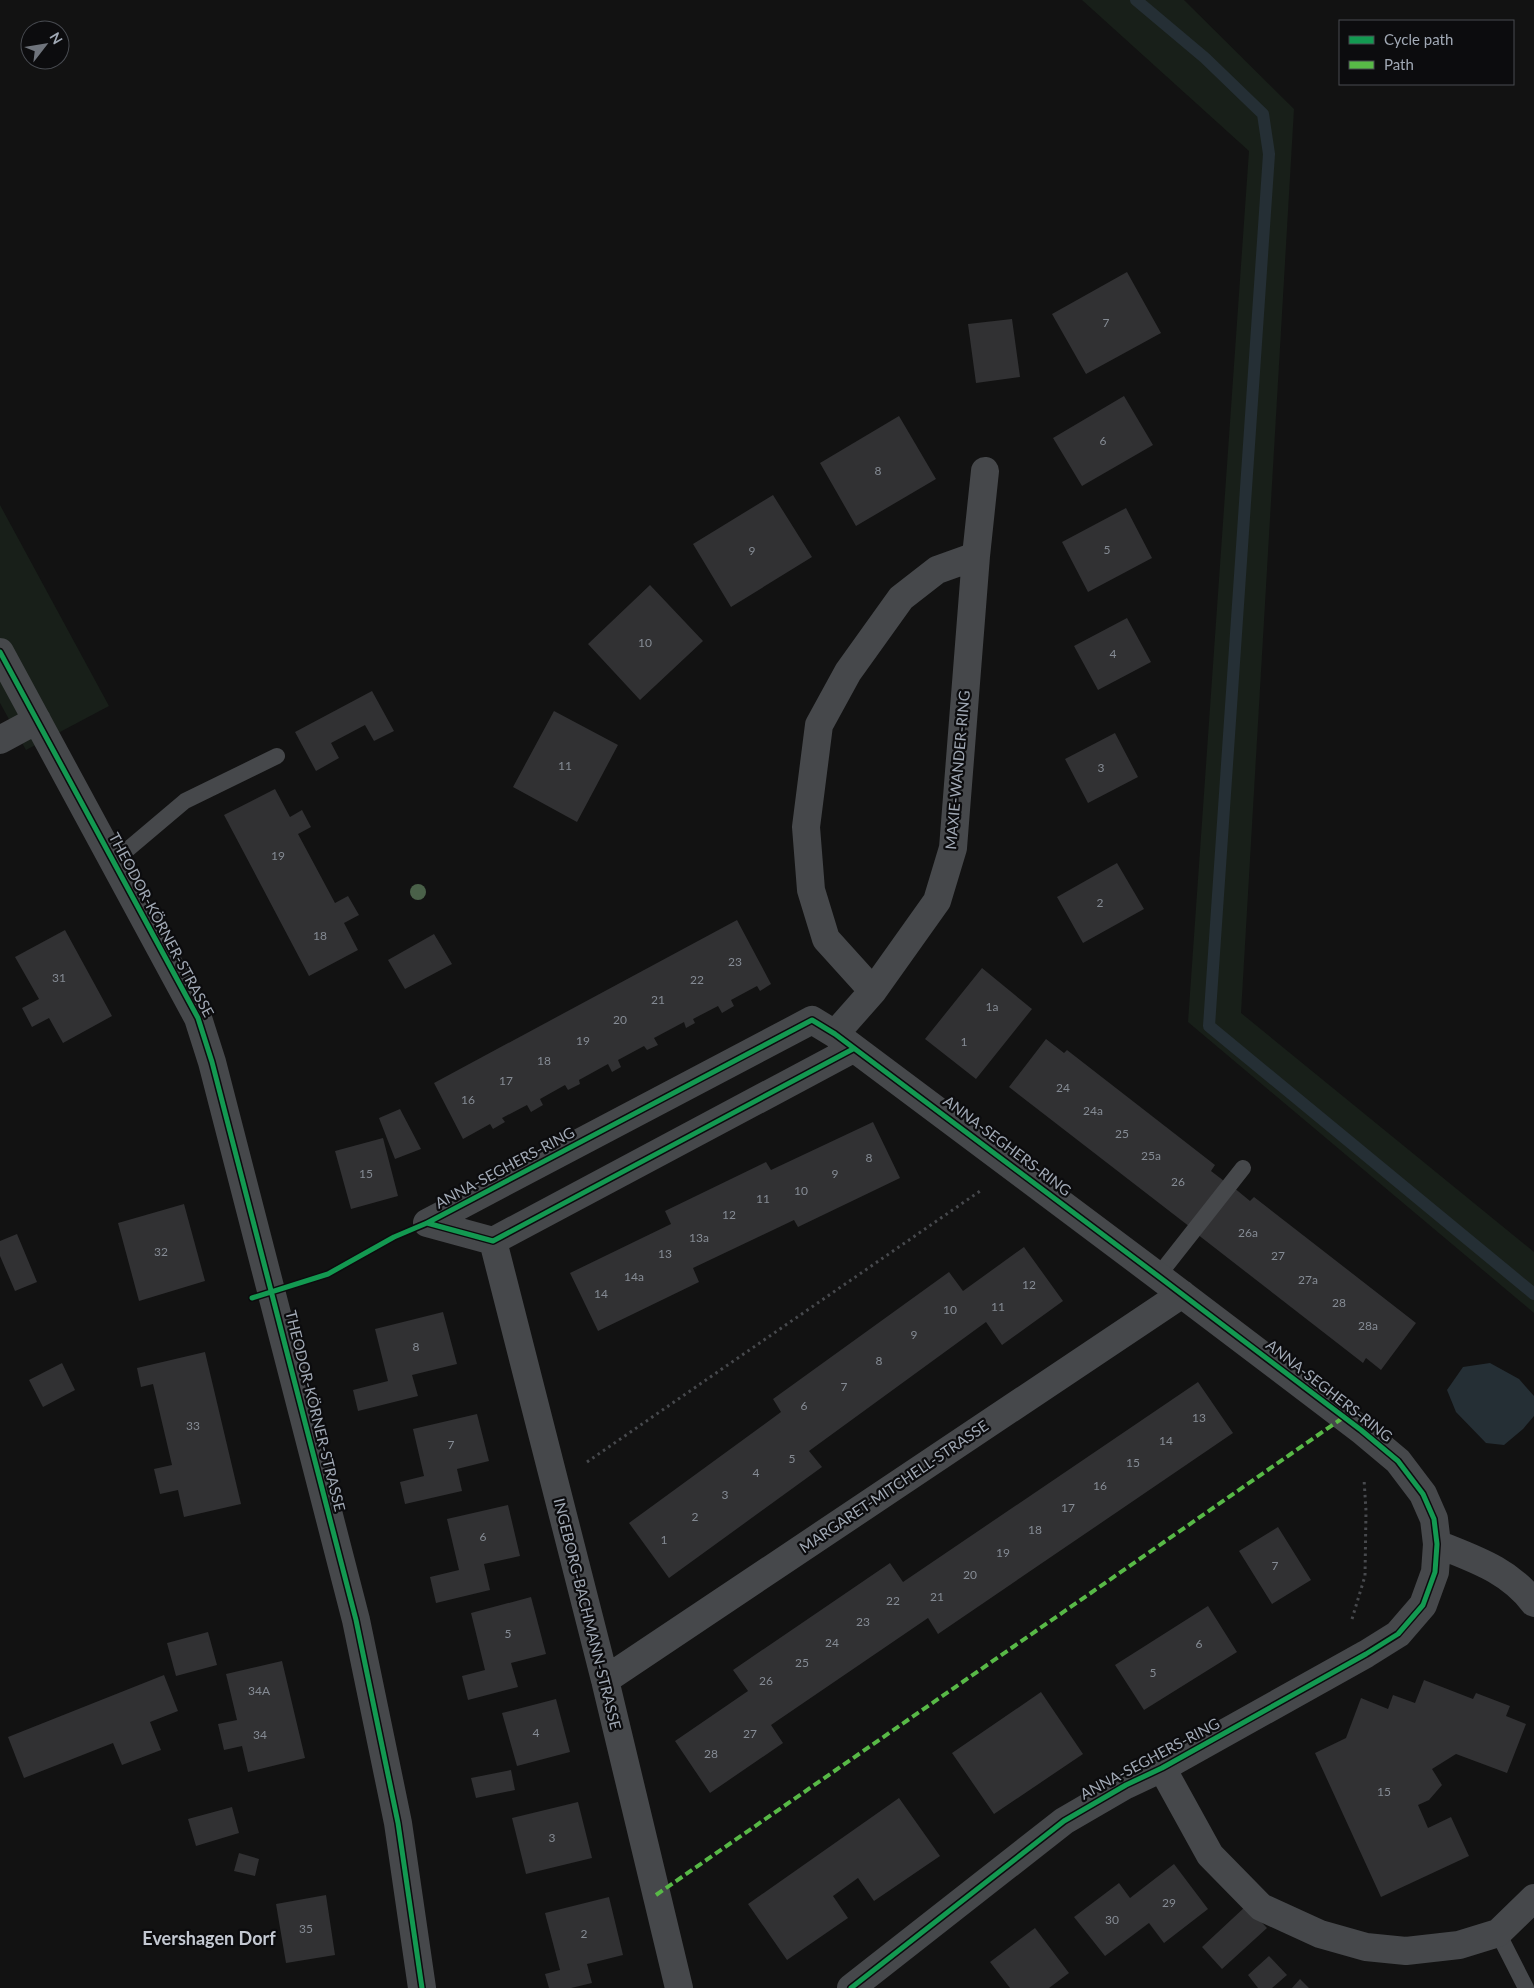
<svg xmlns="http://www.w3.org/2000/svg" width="1534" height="1988" font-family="Lato,sans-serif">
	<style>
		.green { fill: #181f19 }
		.water { fill: #252f35 }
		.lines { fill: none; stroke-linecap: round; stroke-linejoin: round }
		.stream { stroke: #252f35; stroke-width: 12 }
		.building { fill: #313133 }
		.path { stroke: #47494d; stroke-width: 3; stroke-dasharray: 2.5 4; stroke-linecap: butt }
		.service { stroke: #46484b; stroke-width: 16 }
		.minor { stroke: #46484b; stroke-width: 28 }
		.quiet { stroke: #58b947; stroke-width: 4; stroke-dasharray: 8 4; stroke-linecap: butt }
		.cycleway-casing { stroke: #0c0c0e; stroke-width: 8 }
		.cycleway { stroke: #139951; stroke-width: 5 }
		.tree { fill: #4a6149 }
		.labels { text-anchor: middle; stroke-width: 4.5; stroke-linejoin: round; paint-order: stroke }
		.number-label { font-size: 12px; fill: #858b94 }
		.street-label { font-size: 15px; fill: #a1a9b5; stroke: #0c0c0e }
		.quarter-label { font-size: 18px; font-weight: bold; fill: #c3c8d1; stroke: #0c0c0e }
	</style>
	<rect width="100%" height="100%" fill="#121212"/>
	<path class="green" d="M1082 0H1184L1294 109 1241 1013 1534 1252V1313L1188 1022 1249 151Z
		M0 505 109 706 26 750 0 703Z"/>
	<path class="water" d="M1490 1363 1519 1379 1534 1396V1416L1523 1429 1504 1445 1486 1443 1456 1412 1447 1390 1463 1367Z"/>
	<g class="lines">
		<path class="stream" d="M1136 0 1205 58 1263 114 1269 154 1209 1026 1534 1294"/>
	</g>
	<path class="building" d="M1127 272 1161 333 1086 374 1052 314Z
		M1012 319 1020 377 976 383 968 324Z
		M1124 396 1153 445 1082 486 1053 438Z
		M899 416 936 479 856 526 820 463Z
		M773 495 812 557 731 607 693 544Z
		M1126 508 1152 558 1088 592 1062 542Z
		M650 585 703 641 640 700 588 644Z
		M1127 618 1151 662 1098 690 1074 646Z
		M372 691 394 731 374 741 365 725 331 743 339 758 316 771 295 732Z
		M554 711 618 745 577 822 513 787Z
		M1115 733 1138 777 1088 803 1065 759Z
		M275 789 290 817 302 810 311 827 298 834 335 903 348 896 359 915 344 923 358 950 309 976 224 815Z
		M1117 863 1144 909 1083 943 1057 897Z
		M737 920 771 984 760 991 757 986 731 1000 734 1006 722 1013 718 1006 693 1019 695 1023 686 1028 684 1022 654 1038 658 1045 647 1050 644 1046 618 1060 621 1067 612 1072 608 1064 579 1080 580 1084 568 1090 565 1085 540 1099 543 1105 531 1112 527 1105 502 1118 505 1122 493 1129 490 1124 463 1139 434 1083Z
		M65 930 112 1016 63 1043 49 1018 32 1027 22 1008 39 999 15 957Z
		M434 934 452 964 405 989 388 960Z
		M982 968 1032 1009 976 1079 925 1039Z
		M1046 1039 1064 1053 1067 1050 1215 1165 1211 1171 1224 1181 1190 1227 1009 1087Z
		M400 1109 421 1149 395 1159 379 1118Z
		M873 1122 900 1178 798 1227 794 1220 693 1268 699 1282 598 1331 570 1273 671 1224 665 1211 766 1162 771 1170Z
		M383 1138 398 1196 351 1209 335 1151Z
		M1233 1187 1250 1201 1254 1197 1416 1323 1381 1370 1366 1358 1363 1363 1197 1234Z
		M184 1204 205 1281 139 1301 118 1223Z
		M17 1234 37 1282 15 1291 0 1256V1241Z
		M1024 1247 1063 1301 1002 1345 986 1322 809 1451 822 1467 669 1578 629 1523 781 1412 773 1399 949 1272 963 1291Z
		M443 1312 457 1364 412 1375 418 1396 358 1411 353 1390 388 1381 375 1329Z
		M205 1352 241 1504 184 1517 178 1490 160 1494 154 1469 172 1465 153 1384 141 1387 137 1368Z
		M62 1363 75 1390 43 1407 29 1380Z
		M1198 1382 1233 1433 938 1634 928 1618 771 1725 783 1743 710 1793 675 1741 748 1691 733 1670 890 1563 903 1582Z
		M477 1414 489 1461 457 1469 462 1491 405 1504 400 1482 424 1476 413 1429Z
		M508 1505 520 1556 484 1564 490 1590 436 1603 430 1577 459 1570 447 1519Z
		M1278 1527 1311 1580 1272 1604 1239 1551Z
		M531 1597 546 1654 511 1663 518 1687 468 1700 462 1676 485 1670 471 1613Z
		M1208 1606 1237 1652 1144 1710 1115 1665Z
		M208 1632 217 1665 176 1676 167 1643Z
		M282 1661 305 1758 248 1772 242 1746 224 1750 218 1724 237 1720 226 1674Z
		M164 1675 178 1711 150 1722 161 1750 122 1765 113 1743 24 1778 8 1737Z
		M1424 1680 1473 1699 1476 1693 1510 1706 1506 1716 1526 1724 1507 1773 1456 1754 1432 1769 1442 1785 1429 1800 1418 1805 1428 1828 1451 1817 1469 1856 1381 1897 1315 1753 1346 1738 1361 1698 1388 1709 1393 1695 1415 1703Z
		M1041 1692 1083 1754 994 1814 952 1753Z
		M556 1699 570 1752 517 1766 502 1713Z
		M511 1770 515 1790 476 1798 471 1778Z
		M899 1798 940 1856 874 1901 858 1878 833 1896 848 1918 787 1960 748 1904Z
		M578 1802 592 1858 526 1874 512 1818Z
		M232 1807 239 1833 196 1846 188 1819Z
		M239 1853 259 1859 255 1876 234 1871Z
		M1174 1864 1208 1909 1164 1943 1149 1923 1105 1956 1074 1917 1119 1883 1130 1898Z
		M326 1895 335 1955 286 1963 276 1904Z
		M609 1897 623 1955 587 1964 592 1983 571 1988H549L545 1974 560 1970 545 1913Z
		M1246 1906 1267 1928 1222 1969 1202 1947Z
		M1035 1928 1069 1973 1049 1988H1010L990 1962Z
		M1269 1956 1287 1975 1272 1988H1258L1248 1975Z
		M1300 1979 1309 1988H1292Z"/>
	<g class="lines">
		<path class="path" d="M587 1462 983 1189
			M1352 1619 1365 1576 1366 1511 1364 1479"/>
		<path class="service" d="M114 861 185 801 277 756
			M1158 1276 1243 1168
			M1498 1933 1526 1988"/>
		<path class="minor" d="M0 652 198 1018 212 1062 356 1620 398 1823 422 1988
			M0 740 37 720
			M873 991 826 939 811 890 806 827 819 725 848 672 901 598 937 570 976 556
			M835 1034 873 991 937 901 953 848 976 556 985 471
			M493 1241 605 1680 679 1988
			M1437 1544C1474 1559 1509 1570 1534 1603
			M605 1680 1182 1294
			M1162 1768 1210 1855 1261 1907 1320 1934 1366 1947 1406 1951 1459 1945 1498 1933 1534 1898
			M851 1988 1064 1821 1126 1785 1162 1768 1366 1654 1398 1634 1423 1605 1435 1572 1437 1544 1434 1519 1423 1494 1398 1461 1361 1430 1158 1276 835 1034 812 1020 427 1223 493 1241 853 1049"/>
		<path class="quiet" d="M656 1895 1344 1417"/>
		<defs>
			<path id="cycleway" d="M0 652 198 1018 212 1062 356 1620 398 1823 422 1988
				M252 1298 328 1274 394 1237 427 1223
				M851 1988 1064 1821 1126 1785 1162 1768 1366 1654 1398 1634 1423 1605 1435 1572 1437 1544 1434 1519 1423 1494 1398 1461 1361 1430 1158 1276 835 1034 812 1020 427 1223 493 1241 853 1049"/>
		</defs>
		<use href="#cycleway" class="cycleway-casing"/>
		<use href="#cycleway" class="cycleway"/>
	</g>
	<circle class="tree" cx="418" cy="892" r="8"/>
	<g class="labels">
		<g class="number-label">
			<text x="1106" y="327">7</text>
			<text x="1103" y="445">6</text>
			<text x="878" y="475">8</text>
			<text x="1107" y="554">5</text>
			<text x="752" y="555">9</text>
			<text x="645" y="647">10</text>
			<text x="1113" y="658">4</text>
			<text x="565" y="770">11</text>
			<text x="1101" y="772">3</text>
			<text x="278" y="860">19</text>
			<text x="1100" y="907">2</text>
			<text x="320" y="940">18</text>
			<text x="735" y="966">23</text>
			<text x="59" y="982">31</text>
			<text x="697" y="984">22</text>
			<text x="658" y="1004">21</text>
			<text x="992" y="1011">1a</text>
			<text x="620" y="1024">20</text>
			<text x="583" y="1045">19</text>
			<text x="964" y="1046">1</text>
			<text x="544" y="1065">18</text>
			<text x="506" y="1085">17</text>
			<text x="1063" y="1092">24</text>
			<text x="468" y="1104">16</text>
			<text x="1093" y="1115">24a</text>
			<text x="1122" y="1138">25</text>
			<text x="1151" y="1160">25a</text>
			<text x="869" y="1162">8</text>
			<text x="366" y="1178">15</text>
			<text x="835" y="1178">9</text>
			<text x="1178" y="1186">26</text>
			<text x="801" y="1195">10</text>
			<text x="763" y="1203">11</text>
			<text x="729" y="1219">12</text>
			<text x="1248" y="1237">26a</text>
			<text x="699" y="1242">13a</text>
			<text x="161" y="1256">32</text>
			<text x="665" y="1258">13</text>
			<text x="1278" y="1260">27</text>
			<text x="634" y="1281">14a</text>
			<text x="1308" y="1284">27a</text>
			<text x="1029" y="1289">12</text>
			<text x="601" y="1298">14</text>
			<text x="1339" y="1307">28</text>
			<text x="998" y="1311">11</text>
			<text x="950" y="1314">10</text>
			<text x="1368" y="1330">28a</text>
			<text x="914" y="1339">9</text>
			<text x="416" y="1351">8</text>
			<text x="879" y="1365">8</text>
			<text x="844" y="1391">7</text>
			<text x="804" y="1410">6</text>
			<text x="1199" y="1422">13</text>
			<text x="193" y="1430">33</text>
			<text x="1166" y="1445">14</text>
			<text x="451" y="1449">7</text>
			<text x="792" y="1463">5</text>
			<text x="1133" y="1467">15</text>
			<text x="756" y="1477">4</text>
			<text x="1100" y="1490">16</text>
			<text x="725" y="1499">3</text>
			<text x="1068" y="1512">17</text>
			<text x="695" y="1521">2</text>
			<text x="1035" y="1534">18</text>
			<text x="483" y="1541">6</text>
			<text x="664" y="1544">1</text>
			<text x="1003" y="1557">19</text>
			<text x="1275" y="1570">7</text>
			<text x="970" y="1579">20</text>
			<text x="937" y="1601">21</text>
			<text x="893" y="1605">22</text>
			<text x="863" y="1626">23</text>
			<text x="508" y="1638">5</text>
			<text x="832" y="1647">24</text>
			<text x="1199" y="1648">6</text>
			<text x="802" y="1667">25</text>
			<text x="1153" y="1677">5</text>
			<text x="766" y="1685">26</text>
			<text x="259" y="1695">34A</text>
			<text x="536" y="1737">4</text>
			<text x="750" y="1738">27</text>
			<text x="260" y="1739">34</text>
			<text x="711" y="1758">28</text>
			<text x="1384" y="1796">15</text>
			<text x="552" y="1842">3</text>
			<text x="1169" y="1907">29</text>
			<text x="1112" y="1924">30</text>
			<text x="306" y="1933">35</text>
			<text x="584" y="1938">2</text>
		</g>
		<g class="street-label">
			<text transform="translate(958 770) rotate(-85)" y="5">MAXIE-WANDER-RING</text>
			<text transform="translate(161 925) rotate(62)" y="5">THEODOR-KÖRNER-STRASSE</text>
			<text transform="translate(1007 1146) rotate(37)" y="5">ANNA-SEGHERS-RING</text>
			<text transform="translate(505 1168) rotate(-28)" y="5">ANNA-SEGHERS-RING</text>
			<text transform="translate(1329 1391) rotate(38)" y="5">ANNA-SEGHERS-RING</text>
			<text transform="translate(315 1411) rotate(76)" y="5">THEODOR-KÖRNER-STRASSE</text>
			<text transform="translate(894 1487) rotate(-34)" y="5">MARGARET-MITCHELL-STRASSE</text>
			<text transform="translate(587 1614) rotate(76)" y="5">INGEBORG-BACHMANN-STRASSE</text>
			<text transform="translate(1150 1759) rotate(-28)" y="5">ANNA-SEGHERS-RING</text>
		</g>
		<g class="quarter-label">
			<text x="209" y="1945">Evershagen Dorf</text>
		</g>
	</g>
	<rect x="1339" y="20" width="175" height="65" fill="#0c0c0e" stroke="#484b51"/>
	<rect x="1349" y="36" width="25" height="8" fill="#139951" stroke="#484b51"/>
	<text x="1384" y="45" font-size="15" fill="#a1a9b5">Cycle path</text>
	<rect x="1349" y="61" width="25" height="8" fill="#58b947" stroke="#484b51"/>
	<text x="1384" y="70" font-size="15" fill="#a1a9b5">Path</text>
	<g transform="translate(45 45) rotate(59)"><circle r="24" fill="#0c0c0e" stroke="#484b51"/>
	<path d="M0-4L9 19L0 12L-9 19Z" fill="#6f747c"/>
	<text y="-8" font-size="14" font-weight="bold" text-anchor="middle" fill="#a1a9b5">N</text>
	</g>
</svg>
